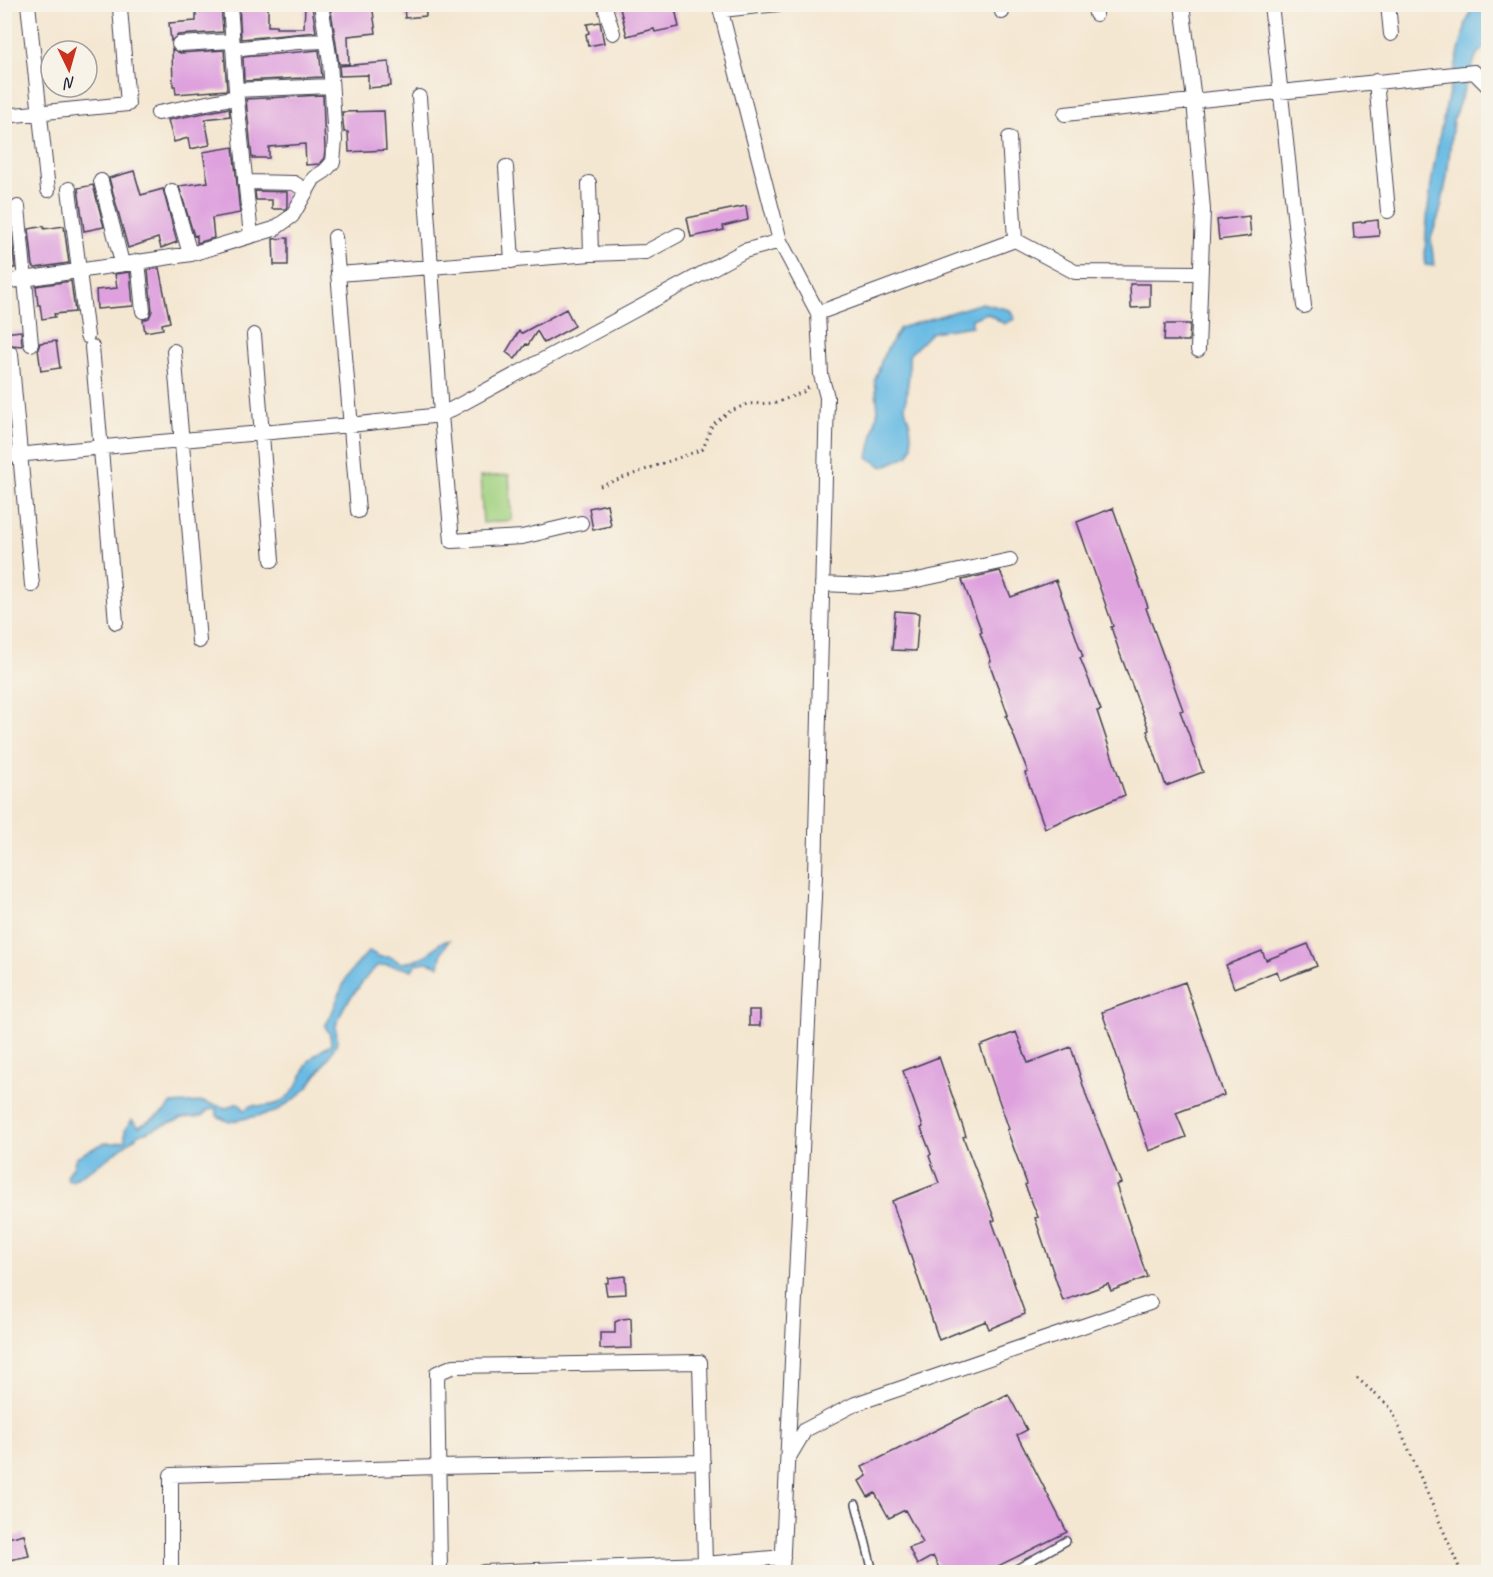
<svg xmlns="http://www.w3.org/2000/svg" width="1493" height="1577" font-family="Caveat,sans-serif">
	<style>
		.green { fill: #a2d281; stroke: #627a5e; stroke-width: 1.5 }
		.water { fill: #69bbe4; stroke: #466e90; stroke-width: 1.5 }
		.building { fill: #dea1de }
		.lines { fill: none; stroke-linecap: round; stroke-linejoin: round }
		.lane-casing { stroke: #424052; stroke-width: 10 }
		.street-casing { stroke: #424052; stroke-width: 16 }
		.path { stroke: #424052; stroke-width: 3; stroke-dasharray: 1.5 4.5; stroke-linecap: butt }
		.lane { stroke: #fff; stroke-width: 7 }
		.street { stroke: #fff; stroke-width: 14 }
	</style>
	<rect width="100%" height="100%" fill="#f7f3e8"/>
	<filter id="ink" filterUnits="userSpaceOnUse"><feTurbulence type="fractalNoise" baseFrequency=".0167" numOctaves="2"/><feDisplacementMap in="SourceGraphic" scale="12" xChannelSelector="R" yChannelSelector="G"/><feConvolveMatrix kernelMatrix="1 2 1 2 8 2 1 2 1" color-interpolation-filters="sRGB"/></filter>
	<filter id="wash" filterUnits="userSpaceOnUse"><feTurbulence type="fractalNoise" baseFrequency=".008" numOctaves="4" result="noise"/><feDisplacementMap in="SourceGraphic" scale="24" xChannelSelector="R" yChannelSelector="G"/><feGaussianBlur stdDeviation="1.35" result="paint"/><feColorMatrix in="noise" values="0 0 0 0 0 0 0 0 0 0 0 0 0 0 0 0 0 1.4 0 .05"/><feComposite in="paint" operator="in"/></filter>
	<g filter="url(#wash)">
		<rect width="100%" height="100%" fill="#f4e7d2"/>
		<path class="green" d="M509 475 512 520 483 523 480 477Z"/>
		<path class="water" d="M1474 5H1488V45L1477 54 1453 120 1447 177 1440 212 1431 238 1434 266 1425 265C1425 183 1446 103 1466 23Z
			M982 303 1010 310 1015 319 1004 324 987 313 972 319V326L932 332 909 355V375L905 408 910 425 912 446 909 455 883 467 868 458 878 410 875 380 883 356 900 328Z
			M449 940 442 952 439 966 426 962 416 964 412 970 388 965 377 966 368 975 345 1005 336 1025 337 1042 329 1057 308 1087 296 1098 275 1112 229 1122 217 1116 216 1109 208 1110 202 1116 183 1118 140 1134 104 1161 72 1181H68L67 1174 73 1167 76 1157 104 1143H115L125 1141V1129L132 1120 139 1127 164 1112 171 1104 203 1102 227 1108 238 1103 245 1110 252 1105C276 1109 289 1101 301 1079 303 1073 305 1067 309 1061 313 1055 324 1049 331 1044L330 1035 325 1026C335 1011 338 993 347 977 353 968 362 959 369 951L380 957H390L402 963 416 960 428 954 440 943Z"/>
		<g id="blocks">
			<path class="building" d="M239 4H268V26H276V28H304L305 6 312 7 316 32 241 39Z
				M330 4H372L376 33 348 36 349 64H339Z
				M425 4 426 16 405 18 404 6Z
				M619 4H674L679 27 655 32 654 29 627 36Z
				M221 5 223 32 178 35 171 41 169 23 196 21V6Z
				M600 22 604 43 588 46 586 34 589 33 587 24Z
				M172 49 180 53 224 50 227 90 176 94 175 86H173Z
				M319 50 322 77 244 81 243 57Z
				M389 62 391 86 368 88V75L340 76 339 66Z
				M323 95 325 151 324 158 319 164 306 165 305 144 269 147V158H252L246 99Z
				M229 108 230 116 205 119 210 145 190 149 188 138 174 142 168 120Z
				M384 111 386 150 349 152 348 132H344L342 112Z
				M233 147 240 213 212 218 214 238 197 243V235L194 236 179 186 208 182 203 152Z
				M134 171 141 195 163 189 177 242 161 248 158 238 128 248 109 178Z
				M93 185 104 227 84 231 78 188Z
				M255 191 287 192V206L286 209H272V200H256Z
				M746 206 748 220 723 226 724 230 691 237 687 218Z
				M1249 216 1251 236 1219 240 1217 220Z
				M1378 220 1379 236 1354 238 1353 223Z
				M44 226V229L64 226 69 263 35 268 33 266 29 229Z
				M11 232 15 268H7L4 233Z
				M288 238V265H274L273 239Z
				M159 268 170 322 162 324 163 329 145 332 143 320 149 318 152 311 148 270Z
				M130 272 133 306 97 309 96 290 117 288 115 274Z
				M71 281 75 312 54 314 55 317 42 319 40 305H38L36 286Z
				M1130 284H1150V307L1131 308Z
				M566 309 575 326 544 343 537 331 528 345 526 344 515 359 506 352 519 331 522 333Z
				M1165 324H1190L1189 341H1164Z
				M21 331 22 346 11 345 5 347 4 333Z
				M56 341 60 368 41 371 38 349 40 343Z
				M607 504 611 526 593 530 589 508Z
				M1113 508 1148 607 1146 608 1183 710 1180 711 1203 772 1166 786 1147 731 1149 730 1119 651 1111 627 1113 626 1077 522Z
				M1000 571 1011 597 1056 580 1083 657 1080 658 1101 710 1097 711 1125 795 1045 828 1025 773 1028 772 1006 716 1008 715 989 662 991 661 980 633 982 632 962 580Z
				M895 611 919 613 916 651 892 650Z
				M1308 944 1317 966 1280 980 1277 971 1234 988 1226 965 1262 951 1266 960Z
				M1185 982 1224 1095 1176 1113 1186 1137 1149 1151 1102 1012Z
				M749 1010H760V1026H749Z
				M1016 1032 1028 1063 1071 1047 1087 1098 1121 1183 1116 1185 1147 1277 1111 1291 1108 1284 1063 1301 1035 1218 1038 1217 1025 1185 1027 1184 1007 1130 1009 1129 980 1046Z
				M939 1057 966 1136 963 1137 995 1220 992 1221 1025 1314 989 1329 986 1321 939 1340 892 1201 939 1183 929 1156 931 1154 921 1128 923 1127 903 1071Z
				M625 1276 626 1294 607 1295 605 1283H608V1278Z
				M631 1318 632 1348 600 1349V1333H615V1322L622 1319Z
				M1008 1394 1027 1430 1017 1435 1067 1532 986 1572H941L933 1556 917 1565 909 1548 923 1543 905 1510 889 1518 875 1493 868 1497 859 1481 867 1476 862 1467Z
				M24 1534 29 1556 4 1561V1539Z"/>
		</g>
	</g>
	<g filter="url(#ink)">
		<use href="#blocks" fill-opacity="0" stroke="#424052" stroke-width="1.5"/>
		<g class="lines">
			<defs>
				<path id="lane" d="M856 1504 873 1572
					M1011 1572 1066 1541"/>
				<path id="street" d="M28 4 48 190
					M230 4 236 90 251 236
					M604 4 613 33
					M719 4 780 241 818 313 821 375 827 397 815 875 782 1572
					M1001 4 1002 12
					M1095 4 1096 14
					M1182 4 1194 100 1203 210 1198 350
					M1271 4 1304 306
					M1388 4 1391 34
					M722 10 778 4
					M179 44 232 41
					M233 49 297 42 327 41
					M1376 81 1388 211
					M236 90 331 86
					M419 97 431 267 591 254 646 252 678 235
					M158 113 236 97
					M1065 114 1474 72 1488 86
					M4 116 128 104 120 8
					M1009 138 1015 240
					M506 167 512 261
					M101 181 122 263
					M245 182 294 183 307 191
					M589 183 591 254
					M69 189 87 336
					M172 191 190 254
					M18 207 31 344
					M335 237 358 511
					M138 261 143 311
					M4 282 191 254 274 229 292 216 314 178 325 171 333 162 335 140 330 62 321 4
					M818 313 1015 240 1075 272 1199 273
					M254 335 272 560
					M92 347 116 622
					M174 351 199 641
					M11 354 32 585
					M4 456 350 425 441 415 431 267 338 274
					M581 523 522 537 452 541 441 415 744 251 780 241
					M822 584 868 586 908 582 1010 560
					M789 1457 805 1430 855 1404 1150 1303
					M171 1572V1475L438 1467 703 1462
					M440 1572 437 1373 454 1366 700 1362 705 1564 783 1557
					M483 1572 705 1564 706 1570"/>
			</defs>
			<use href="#lane" class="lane-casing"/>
			<use href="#street" class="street-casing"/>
			<path class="path" d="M600 486 703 449 712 425 729 412 747 404 776 403 803 392 811 385
				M1357 1378 1391 1408 1461 1572"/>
			<use href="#lane" class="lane"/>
			<use href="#street" class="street"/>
		</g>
	</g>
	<rect width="1493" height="1577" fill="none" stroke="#f7f3e8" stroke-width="24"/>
	<g transform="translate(69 69) rotate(175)"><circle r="28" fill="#f7f3e8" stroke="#a29fa3" stroke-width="1.5"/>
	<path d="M0-4.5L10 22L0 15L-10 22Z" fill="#c8321e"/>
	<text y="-9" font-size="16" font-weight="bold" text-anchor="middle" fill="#22223b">N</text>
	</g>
</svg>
